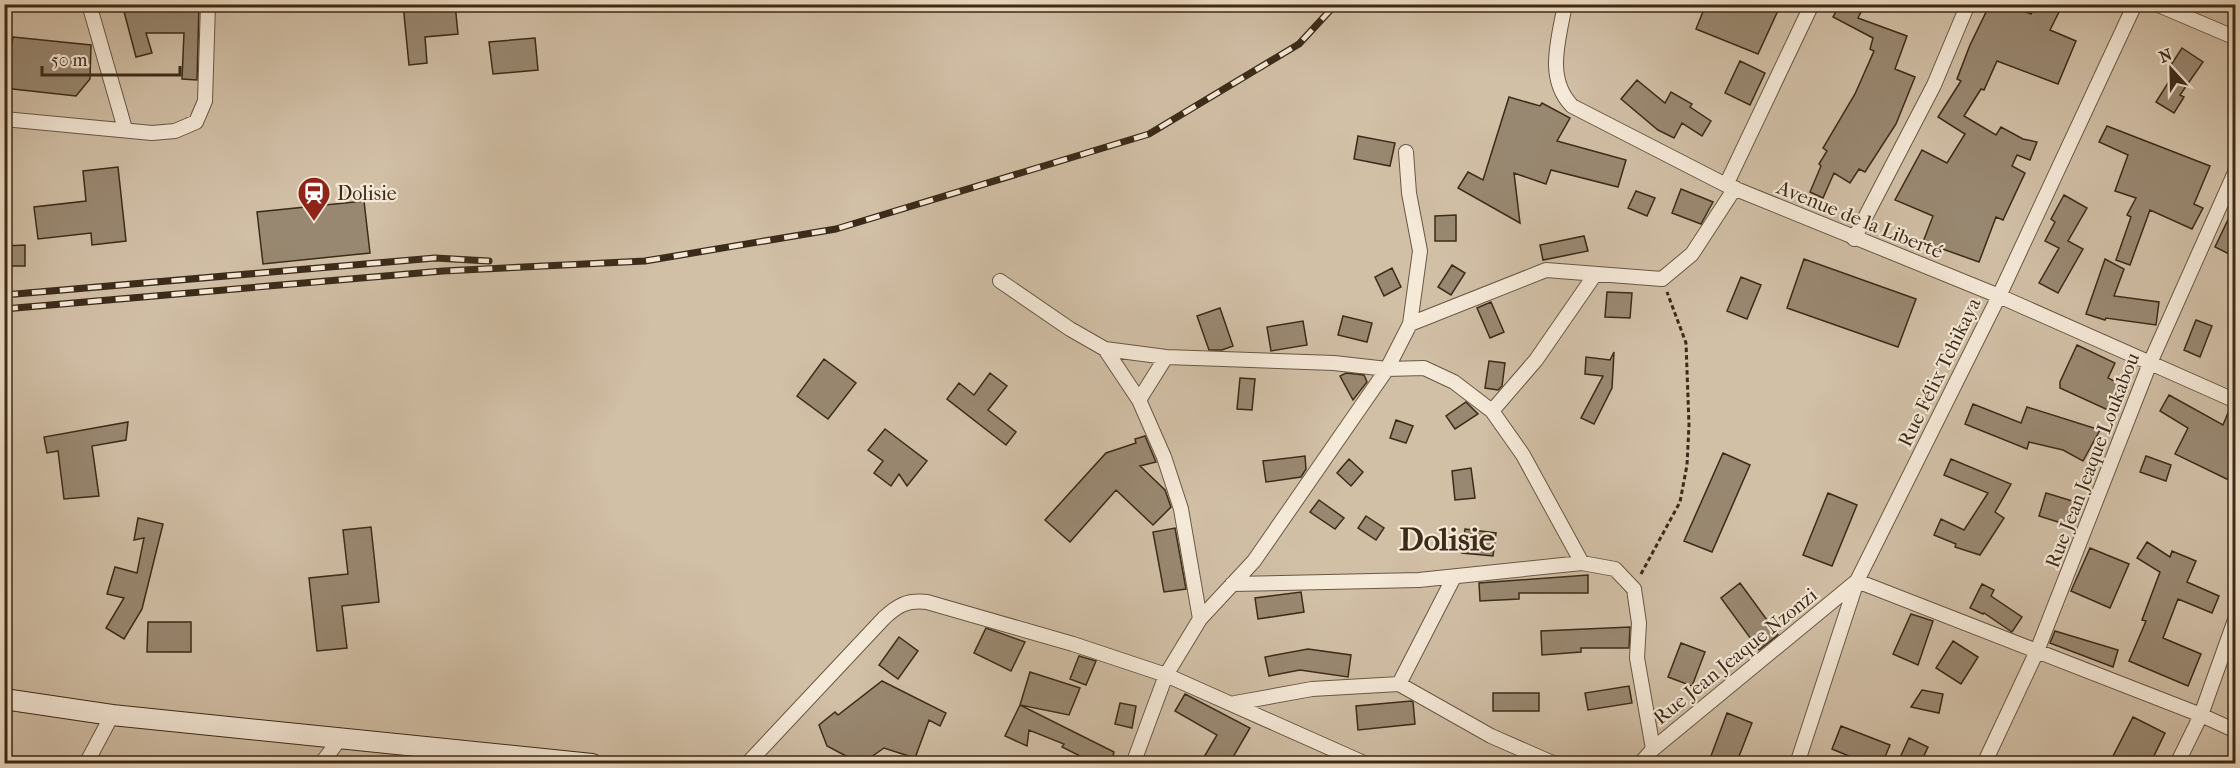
<svg xmlns="http://www.w3.org/2000/svg" width="2240" height="768" font-family="'IM FELL French Canon',serif">
	<style>
		.green { fill: #d1bfa6; stroke: #867560; stroke-width: 1.5 }
		.building { fill: #998871; stroke: #3c2b19; stroke-width: 1.5 }
		.lines { fill: none; stroke-linecap: round; stroke-linejoin: round }
		.minor-casing { stroke: #695844; stroke-width: 16 }
		.secondary-casing { stroke: #3c2b19; stroke-width: 22 }
		.path { stroke: #3c2b19; stroke-width: 3; stroke-dasharray: 4.5 3; stroke-linecap: butt }
		.minor { stroke: #f5e9d8; stroke-width: 14 }
		.secondary { stroke: #f5e9d8; stroke-width: 20 }
		.rail-casing { stroke: #3c2b19; stroke-width: 7 }
		.rail { stroke: #f5e9d8; stroke-width: 4.5; stroke-dasharray: 14; stroke-linecap: butt }
		.labels { text-anchor: middle; stroke-width: 4.5; stroke-linejoin: round; paint-order: stroke }
		.poi-label { font-size: 20px; fill: #3c2b19; stroke: #f5e9d8; text-anchor: start }
		.street-label { font-size: 20px; fill: #3c2b19; stroke: #f5e9d8 }
		.town-label { font-size: 32px; font-weight: bold; fill: #3c2b19; stroke: #f5e9d8 }
	</style>
	<rect width="100%" height="100%" fill="#efddc3"/>
	<filter id="stains"><feTurbulence type="fractalNoise" baseFrequency=".00333" numOctaves="4"/><feColorMatrix values="0 0 0 0 .2 0 0 0 0 .09 0 0 0 0 .02 0 0 0 .5 -.17"/></filter>
	<radialGradient id="worn" r=".72"><stop offset=".6" stop-color="#630" stop-opacity="0"/><stop offset="1" stop-color="#630" stop-opacity=".3"/></radialGradient>
	<path class="green" d="M5 5H2235V763H5Z"/>
	<path class="building" d="M122 4H199L197 80 182 79 184 33H146L152 53 136 57Z
		M403 4H455L458 34 425 37 427 63 409 65Z
		M1706 4H1781L1758 54 1696 29Z
		M1840 4H1865L1858 18 1907 36 1895 69 1915 77 1896 124 1865 172 1859 169 1850 183 1834 173 1823 198 1810 192 1821 166 1819 164 1827 151 1823 148 1855 94 1874 51 1870 49 1873 38 1833 17Z
		M1990 4H2008L2031 14 2036 4H2063L2050 30 2076 41 2058 84 1997 61 1984 90 1981 89 1964 116 1996 135 2001 127 2023 139 2037 142 2030 160 2017 155 2012 166 2025 173 2003 220 1996 217 1979 262 1923 242 1933 216 1895 200 1922 150 1947 163 1965 134 1938 117 1961 81 1957 79 1970 45Z
		M13 37 91 45 90 79 76 96 4 88V63H7Z
		M535 38 538 70 493 74 489 42Z
		M2182 48 2203 62 2180 95 2184 97 2174 113 2156 102 2175 72 2169 68Z
		M1740 61 1765 73 1750 105 1725 93Z
		M1637 80 1665 103 1671 92 1692 104 1690 107 1711 121 1702 136 1682 123 1674 138 1658 130 1621 99Z
		M1509 97 1540 106 1542 103 1570 118 1557 141 1626 160 1618 187 1551 170 1546 184 1514 173 1520 223 1458 188 1468 172 1483 180Z
		M2107 126 2210 166 2194 204 2203 208 2192 229 2150 210 2130 265 2116 260 2131 217 2127 215 2136 198 2115 191 2128 155 2099 142Z
		M1358 136 1395 143 1390 166 1354 159Z
		M118 167 126 241 92 245 91 233 38 239 34 207 86 201 83 171Z
		M1681 189 1713 202 1701 224 1672 213Z
		M1636 191 1655 198 1647 216 1628 208Z
		M2064 195 2087 208 2068 241 2083 249 2058 293 2039 283 2059 248 2045 241 2055 222 2051 219Z
		M364 201 370 253 263 264 257 212Z
		M2235 205V257L2215 247Z
		M1456 215V241H1435V216Z
		M1584 236 1588 251 1543 260 1540 245Z
		M25 245V266H4V246Z
		M1804 259 1916 299 1898 347 1787 308Z
		M2105 259 2124 269 2114 296 2159 302 2156 325 2106 318 2105 320 2086 314Z
		M1452 265 1465 273 1451 295 1438 287Z
		M1392 268 1401 287 1384 296 1375 277Z
		M1741 277 1761 285 1747 319 1727 311Z
		M1607 292 1632 293 1630 318 1605 317Z
		M1491 302 1504 332 1490 338 1477 308Z
		M1220 308 1233 346 1222 350H1209L1197 316Z
		M1343 316 1372 323 1367 342 1338 335Z
		M2196 320 2212 326 2200 357 2184 350Z
		M1303 321 1307 345 1271 351 1267 327Z
		M2077 345 2115 363 2108 378 2120 384 2108 410 2060 388V382Z
		M1614 352 1612 388 1594 424 1581 418 1603 376 1585 374 1586 357 1610 360Z
		M824 359 856 383 828 419 797 396Z
		M1489 361 1505 363 1502 386 1498 390 1485 388Z
		M990 373 1007 386 988 410 1016 432 1006 445 947 399 959 383 974 395Z
		M1346 373 1364 375 1367 382 1353 400 1340 376Z
		M1240 378 1255 379 1252 410 1237 409Z
		M2169 395 2223 425 2230 408 2235 410V483L2175 454 2188 428 2160 411Z
		M1466 402 1478 414 1455 429 1446 416Z
		M1973 404 2021 423 2027 407 2100 430 2083 461 2063 450 2029 442 2027 449 1965 424Z
		M1396 420 1413 426 1406 443 1390 438Z
		M128 422 126 440 92 446 99 496 64 499 58 451 47 453 44 437Z
		M885 429 927 461 907 486 899 474 891 486 874 473 883 461 868 450Z
		M1145 436 1156 462 1140 466 1165 490 1171 507 1153 525 1116 490 1070 542 1045 520 1106 453 1136 443 1135 439Z
		M1723 453 1750 465 1712 552 1684 541Z
		M1305 456 1306 469 1301 477 1266 482 1263 461Z
		M2146 456 2171 465 2166 481 2140 472Z
		M1349 459 1363 472 1351 486 1337 473Z
		M1951 459 2011 484 1995 512 2004 518 1980 555 1955 547 1956 544 1934 535 1941 519 1964 530 1988 493 1944 475Z
		M1471 468 1475 498 1455 500 1452 471Z
		M1828 493 1857 505 1832 566 1803 555Z
		M2046 493 2079 503 2071 526 2039 516Z
		M1319 500 1344 518 1335 529 1310 512Z
		M1366 516 1384 528 1376 540 1358 528Z
		M138 518 163 524 142 609 124 639 106 628 124 598 107 594 115 567 137 573 144 538 134 540Z
		M371 527 379 602 342 606 347 648 317 651 309 578 348 574 343 530Z
		M1175 528 1186 589 1164 592 1153 532Z
		M1465 529 1496 533 1493 556 1462 553Z
		M2147 542 2170 557 2172 551 2196 561 2187 582 2219 596 2212 613 2178 599 2163 638 2201 654 2188 686 2129 661 2146 621 2142 620 2160 572 2137 558Z
		M2090 548 2129 564 2110 608 2071 591Z
		M1588 575V593H1519V599L1480 601 1479 583Z
		M1740 583 1778 635 1759 650 1721 598Z
		M1982 584 1994 590 1991 596 2022 617 2012 632 1984 613 1983 614 1970 608Z
		M1301 592 1304 612 1258 619 1255 598Z
		M1911 614 1933 621 1918 665 1893 654Z
		M148 622H191V652H147Z
		M1630 627 1629 648H1581V652L1542 655 1541 631Z
		M986 628 1025 642 1011 671 974 653Z
		M2055 631 2118 650 2113 667 2050 643Z
		M899 637 918 651 898 679 879 665Z
		M1953 641 1978 657 1961 684 1936 668Z
		M1681 643 1705 652 1692 686 1668 677Z
		M1308 649 1351 655 1348 677 1300 670 1269 676 1265 657Z
		M1079 656 1096 661 1086 685 1070 679Z
		M1030 672 1080 688 1069 715 1020 705Z
		M882 681 946 713 940 726 929 720 915 758 884 748 861 764 827 746 819 725 835 712 838 715Z
		M1629 686 1632 703 1588 710 1585 693Z
		M1922 690 1943 694 1939 713 1911 707Z
		M1493 693H1539V711H1493Z
		M1185 694 1250 728 1229 764H1216L1204 757 1217 735 1175 711Z
		M1411 701 1413 702 1415 724 1358 730 1356 706Z
		M1120 703 1136 706 1132 728 1115 724Z
		M1020 705 1114 752 1111 764H1096L1062 747 1064 744 1029 730 1027 746 1005 736Z
		M1727 713 1752 723 1736 764H1708Z
		M2133 717 2165 733 2150 764H2109Z
		M1841 726 1890 745 1882 764H1868L1832 749Z
		M1909 738 1928 747 1920 764H1897Z"/>
	<g class="lines">
		<defs>
			<path id="minor" d="M89 4 125 129
				M1565 4C1559 39 1545 78 1572 106L1726 185 1999 296 2236 401
				M2156 4 2236 38
				M4 119 152 133 175 131 196 122 205 101 208 4
				M1726 185 1812 4
				M1854 239 1934 85 1968 4
				M1000 281 1070 329 1105 349 1139 400 1164 457 1181 509 1200 619 1166 675 1133 764
				M1410 324 1546 270 1662 279 1692 254 1735 188
				M1105 349 1166 357 1334 363 1387 369 1424 368 1454 382 1492 411 1523 455 1582 563 1615 569 1634 589 1639 623 1637 658 1653 749
				M1139 400 1166 357
				M1492 411 1536 360 1594 276
				M1857 581 2201 715 2236 731
				M1232 584 1419 580 1582 563
				M1200 619 1254 561 1387 369 1410 324 1420 251 1409 193 1406 152
				M1399 684 1454 577
				M1235 703 1312 689 1399 684 1491 736 1555 764
				M86 764 112 715
				M321 764 342 736
				M747 764 884 618C898 605 907 600 927 602L1073 644 1166 675 1366 764
				M1640 764 1653 749 1857 581
				M1797 764 1857 581 1999 296 2135 4
				M1984 764 2037 651 2150 363 2236 170
				M2177 764 2201 715 2236 617"/>
			<path id="secondary" d="M4 699 112 715 592 764"/>
		</defs>
		<use href="#minor" class="minor-casing"/>
		<use href="#secondary" class="secondary-casing"/>
		<path class="path" d="M1641 574 1680 502 1687 465 1689 425 1686 343 1667 292"/>
		<use href="#minor" class="minor"/>
		<use href="#secondary" class="secondary"/>
		<defs>
			<path id="rail" d="M4 295 435 258 489 261
				M4 309 443 271 645 261 836 229 1149 134 1299 44 1336 4"/>
		</defs>
		<use href="#rail" class="rail-casing"/>
		<use href="#rail" class="rail"/>
	</g>
	<defs>
		<symbol id="station-pin" viewBox="-11 -11 22 30"><path d="M0 17L-7.5 6A9.5 9.5 0 1 1 7.5 6Z" fill="#8f2418" stroke="#f5e9d8"/><path d="M-3-6H3Q5-6 5-4V2Q5 4 3 4L4.5 6H3L1.5 4h-3L-3 6H-4.5L-3 4Q-5 4-5 2V-4Q-5-6-3-6ZM-3.5-4v3h7v-3ZM-3.5 1v1.5H-2V1ZM2 1v1.5H3.5V1Z" fill="#fff"/></symbol>
	</defs>
	<g fill-rule="evenodd">
		<use href="#station-pin" x="295" y="174" width="38" height="52"/>
	</g>
	<g class="labels">
		<g class="poi-label">
			<text x="337" y="200">Dolisie</text>
		</g>
		<g class="street-label">
			<text transform="translate(1860 219) rotate(22)" y="7">Avenue de la Liberté</text>
			<text transform="translate(1939 372) rotate(-64)" y="7">Rue Félix Tchikaya</text>
			<text transform="translate(2092 460) rotate(-69)" y="7">Rue Jean Jeaque Loukabou</text>
			<text transform="translate(1735 656) rotate(-39)" y="7">Rue Jean Jeaque Nzonzi</text>
		</g>
		<g class="town-label">
			<text x="1447" y="550">Dolisie</text>
		</g>
	</g>
	<rect width="2240" height="768" fill="none" stroke="#efddc3" stroke-width="24"/>
	<rect x="6" y="6" width="2228" height="756" fill="none" stroke="#3c2b19" stroke-width="3"/>
	<rect x="12" y="12" width="2216" height="744" fill="none" stroke="#3c2b19" stroke-width="1.5"/>
	<g transform="translate(2171 69) rotate(338)" stroke="#f5e9d8" stroke-width="4.5" paint-order="stroke">
	<path d="M0-4.5L10 22L0 15L-10 22Z" fill="#3c2b19"/>
	<text y="-9" font-size="16" font-weight="bold" text-anchor="middle" fill="#3c2b19">N</text>
	</g>
	<path d="M42 66v9h138v-9" fill="none" stroke="#3c2b19" stroke-width="3"/>
	<text x="51" y="66" font-size="18" fill="#3c2b19" stroke="#f5e9d8" stroke-width="4.5" paint-order="stroke">50 m</text>
	<rect width="100%" height="100%" filter="url(#stains)"/>
	<rect width="100%" height="100%" fill="url(#worn)"/>
</svg>
